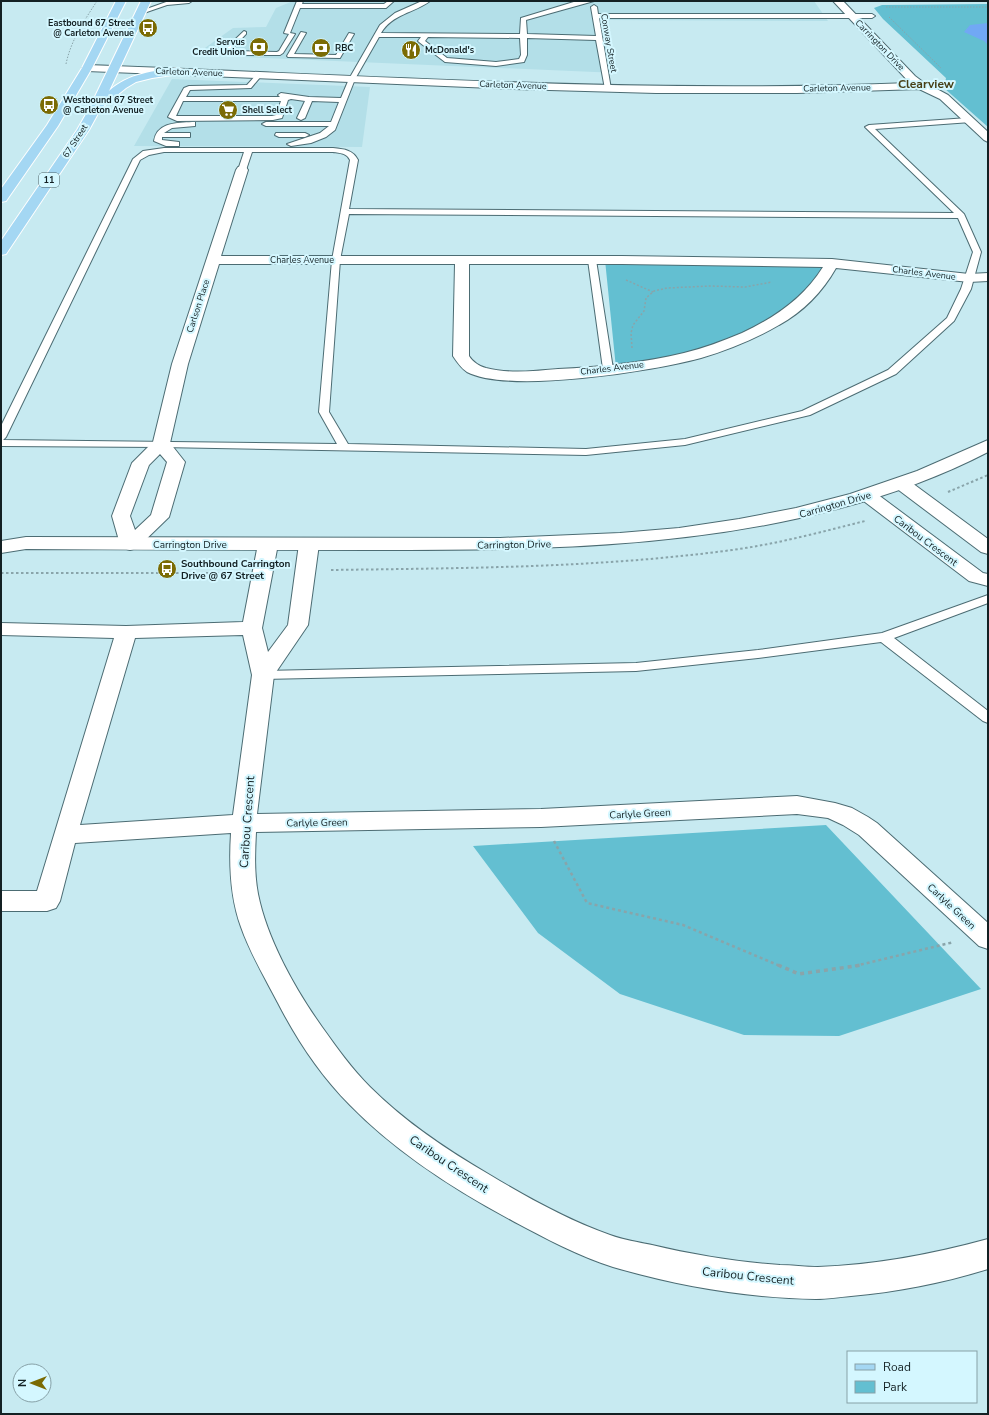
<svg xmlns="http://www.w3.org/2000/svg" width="989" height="1415" font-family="'Nunito Sans',sans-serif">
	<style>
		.built { fill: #b3dfe8 }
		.green { fill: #63bfd1 }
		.water { fill: #71a8f4 }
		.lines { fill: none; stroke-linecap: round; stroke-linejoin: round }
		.service-casing { stroke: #4c6c73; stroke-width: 2 }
		.minor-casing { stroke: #4c6c73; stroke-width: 2 }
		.tertiary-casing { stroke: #4c6c73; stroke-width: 2 }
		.primary-casing { stroke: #fff; stroke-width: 2 }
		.path-far4 { stroke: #89a4aa; stroke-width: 1; stroke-dasharray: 1.5 1.5; stroke-linecap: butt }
		.path-far3 { stroke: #89a4aa; stroke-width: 1.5; stroke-dasharray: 2 2; stroke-linecap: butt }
		.path-far2 { stroke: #89a4aa; stroke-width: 2; stroke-dasharray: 2.5 2.5; stroke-linecap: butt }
		.path-far1 { stroke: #89a4aa; stroke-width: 2.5; stroke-dasharray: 3 3; stroke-linecap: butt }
		.path { stroke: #89a4aa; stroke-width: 3.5; stroke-dasharray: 4 4; stroke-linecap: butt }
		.service { fill: #fff; fill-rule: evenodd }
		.minor { fill: #fff; fill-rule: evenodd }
		.tertiary { fill: #fff; fill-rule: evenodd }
		.primary { fill: #a4d7f3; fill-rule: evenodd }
		.labels { text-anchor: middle; stroke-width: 4; stroke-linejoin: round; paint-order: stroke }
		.far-poi-label { font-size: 9px; font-weight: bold; fill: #132023; stroke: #d4f7ff; text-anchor: start }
		.far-street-label { font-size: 9px; fill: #132023; stroke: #d4f7ff }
		.shield { fill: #d4f7ff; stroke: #4d6065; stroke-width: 1 }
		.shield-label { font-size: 9px; font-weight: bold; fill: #132023 }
		.street-label { font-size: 10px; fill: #132023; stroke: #d4f7ff }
		.poi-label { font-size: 10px; font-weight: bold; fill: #132023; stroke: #d4f7ff; text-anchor: start }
		.far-district-label { font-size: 12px; font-weight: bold; fill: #484017; stroke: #d4f7ff }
		.near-street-label { font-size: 12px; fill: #132023; stroke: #d4f7ff }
	</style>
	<rect width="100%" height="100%" fill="#c7eaf1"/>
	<path class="built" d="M293 1H814L828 21 607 20 618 73 195 55 233 28 266 27 276 8Z
		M172 79 370 87 362 147 134 146Z"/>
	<path class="green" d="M988 4V127L944 88 946 78 883 19 874 8 882 5Z
		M605 260 832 263 793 310 723 346 616 368Z
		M826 825 981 989 839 1036 744 1035 620 994 538 933 473 846Z"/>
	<path class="water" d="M988 23V45L984 41 964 32 970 25Z"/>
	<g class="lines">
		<defs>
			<path id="service" d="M169 1H192L189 3 167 5 141 14 138 12Z
				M297 1H303L302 4H384L388 1H394L386 8H300L290 33 295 34 283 53 280 55H228L223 51 244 31 246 32V34L230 51 277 52 279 51 289 34 284 33Z
				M422 1H430C414 13 392 14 381 33L520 34 521 18 577 1H594L526 20 527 34 596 36 591 7 594 5 597 7 598 14H872L875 16 872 18H599L611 89 608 91 605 89 596 40 527 38V55L524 62 496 66 445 62 419 42 418 41 421 37H379L355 79 335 130 326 137 311 143 291 146 287 144 320 133 329 126H266L262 124 266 122H331L339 102 312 101 305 118 301 120 297 118 305 101 291 99 288 100 282 118 273 120 177 121 168 117 184 88 189 86 247 85 257 74 259 73 262 75 251 88 190 90 186 97H280L278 95 281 93 309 97 341 98 349 79 380 25 395 13ZM428 37 520 38 521 55 519 59 496 62 447 58 425 41ZM183 101H281L276 115 272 116H176Z
				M301 32 306 33 294 54 336 55 349 33 354 34 340 58 288 57 287 56Z
				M968 118H971V122L875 129 964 214 981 252 971 289 954 321 896 374 810 415 685 445 586 455 161 447 1 446V426L133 159 143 151 164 148H333C344 149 353 150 358 160L349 209 954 213 865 127 869 125ZM164 152H244L238 170 242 172 246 170 252 152H333C340 153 347 153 350 160L332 260 319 412 337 444 3 440 6 437 140 160 149 155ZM349 214 958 218 973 252 961 289 947 318 888 370 802 411 685 439 586 449 348 444 329 412 340 260Z
				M192 122H195V126L172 128 164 133H190V137H162V140L179 142V146H166L154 141C157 122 177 123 192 122Z
				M276 133H305L309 135 305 137H279L275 135Z
				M592 257 596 260 613 369 608 372 603 369 588 260Z
				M988 595V603L894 638 988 711V723L983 721 881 642 758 658 636 671 263 679 258 678 256 675 258 672 263 671 636 663 758 650 882 633Z"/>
			<path id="minor" d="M242 166 246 167 248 170 221 256H622L832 259 969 274 988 273V281L969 282 836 268C823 291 803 312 779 325 755 339 728 350 701 358 654 371 509 394 467 372 461 368 457 362 453 356L455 264H219L188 364 170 443 185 462 169 517 137 548 130 550 123 548 120 544 112 516 132 463 153 442 172 364 236 170 238 167ZM469 264H622L823 267C804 298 774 318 742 333 723 341 704 348 684 353 643 363 600 367 558 369 535 371 509 374 486 368 479 366 473 362 469 356ZM160 454 167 462 151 515 135 530 130 516 149 465Z
				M902 479 908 480 988 539V554L981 552 896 488 893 484 896 480Z
				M867 490 873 491 983 573 988 574V586L969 581 861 499 858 495 861 491Z
				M268 538 275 540 278 544 262 628 268 652 288 625 299 544 302 540 309 538 316 540 319 544 308 625 274 675 257 814 541 809 797 796 835 803 852 808 868 817 877 823 988 923V949L979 946 859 835 843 825 828 818 797 814 541 827 256 832C255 852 254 873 258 894 267 939 295 989 322 1027 337 1048 352 1069 370 1087 405 1122 447 1150 490 1175 528 1198 568 1220 610 1235 623 1240 638 1242 652 1245 694 1255 736 1262 780 1265 792 1265 805 1267 818 1267 875 1265 933 1254 988 1239V1269C943 1283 897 1292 851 1296 839 1297 827 1299 816 1299 748 1298 678 1286 613 1267 578 1256 545 1238 513 1221 455 1190 397 1153 350 1105 321 1076 297 1040 278 1003 265 978 250 953 241 927 230 897 229 864 231 833L75 843 60 901 56 908 47 911H1V891H37L114 638 1 635V623L126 626 243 622 258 544 261 540ZM243 635 252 675 233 815 80 825 135 638Z"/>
			<path id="tertiary" d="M833 1H843L915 76 923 82 942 83 943 85 942 87 935 88 948 95 988 132V142L984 140 940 99 919 89 797 93H656L514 89 87 71 82 68 87 65C362 75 635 94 910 83Z
				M988 440V452C940 477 889 495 837 509 685 549 530 550 374 550 258 550 142 550 26 549L1 553V541L26 537 500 538 620 533 679 528 739 519 796 508 850 494 917 471Z"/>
			<path id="primary" d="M116 1H126L92 68 58 126 6 201 1 202V189L47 125 82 68Z
				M141 1H151L109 91C129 73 153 71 179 68L184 71 179 74 152 78 136 82 126 88 101 108 89 130 8 251 6 254 1 255V241L77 130 89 109Z"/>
		</defs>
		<use href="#service" class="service-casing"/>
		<use href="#minor" class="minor-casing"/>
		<use href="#tertiary" class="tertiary-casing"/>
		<use href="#primary" class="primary-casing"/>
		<path class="path-far4" d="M886 7H988
			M889 17 941 68
			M66 64C71 40 84 21 97 1"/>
		<path class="path-far3" d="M626 280 653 292
			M632 348 631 333 633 325 644 311 646 298 654 291 667 288 710 286 745 287 772 282"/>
		<path class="path-far2" d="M948 492 988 475
			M331 570C465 568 599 568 732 550 777 544 821 532 865 521
			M1 573H235L238 571"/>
		<path class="path-far1" d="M554 841 587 903 683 925 780 966
			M855 966 954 942"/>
		<path class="path" d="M778 965 799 974 862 965"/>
		<use href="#service" class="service"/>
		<use href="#minor" class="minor"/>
		<use href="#tertiary" class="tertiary"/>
		<use href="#primary" class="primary"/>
	</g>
	<defs>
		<symbol id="bus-disc" viewBox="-11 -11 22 22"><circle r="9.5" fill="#7b6b04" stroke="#d4f7ff"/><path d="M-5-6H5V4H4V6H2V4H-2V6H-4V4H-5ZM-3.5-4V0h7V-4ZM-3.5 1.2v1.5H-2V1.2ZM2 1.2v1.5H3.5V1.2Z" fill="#fff"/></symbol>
		<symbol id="bank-disc" viewBox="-11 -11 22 22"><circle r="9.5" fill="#7b6b04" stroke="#d4f7ff"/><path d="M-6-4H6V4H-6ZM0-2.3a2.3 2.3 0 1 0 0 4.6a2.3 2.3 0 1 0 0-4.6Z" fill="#fff"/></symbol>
		<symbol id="restaurant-disc" viewBox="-11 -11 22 22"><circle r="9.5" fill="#7b6b04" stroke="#d4f7ff"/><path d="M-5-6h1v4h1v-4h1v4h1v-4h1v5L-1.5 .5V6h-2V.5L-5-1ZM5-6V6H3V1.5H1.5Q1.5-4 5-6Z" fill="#fff"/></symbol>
		<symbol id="supermarket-disc" viewBox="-11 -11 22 22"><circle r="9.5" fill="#7b6b04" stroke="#d4f7ff"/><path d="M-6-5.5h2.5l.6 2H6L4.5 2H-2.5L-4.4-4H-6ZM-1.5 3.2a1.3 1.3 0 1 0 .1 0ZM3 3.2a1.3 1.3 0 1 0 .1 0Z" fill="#fff"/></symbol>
	</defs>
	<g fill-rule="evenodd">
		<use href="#bus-disc" x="137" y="17" width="22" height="22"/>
		<use href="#bank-disc" x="248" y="36" width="22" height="22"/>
		<use href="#bank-disc" x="310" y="37" width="22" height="22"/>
		<use href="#restaurant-disc" x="400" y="39" width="22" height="22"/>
		<use href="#bus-disc" x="38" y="94" width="22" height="22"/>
		<use href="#supermarket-disc" x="217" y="99" width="22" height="22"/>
		<use href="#bus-disc" x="156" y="558" width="22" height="22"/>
	</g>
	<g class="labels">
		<g class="far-poi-label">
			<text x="134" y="26" text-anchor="end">Eastbound 67 Street<tspan x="134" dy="10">@ Carleton Avenue</tspan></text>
			<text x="245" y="45" text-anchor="end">Servus<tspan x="245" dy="10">Credit Union</tspan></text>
			<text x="335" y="51">RBC</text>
			<text x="425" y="53">McDonald's</text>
			<text x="63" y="103">Westbound 67 Street<tspan x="63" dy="10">@ Carleton Avenue</tspan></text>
			<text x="242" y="113">Shell Select</text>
		</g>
		<g class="far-street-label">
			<text transform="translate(609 43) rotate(80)" y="3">Conway Street</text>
			<text transform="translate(880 45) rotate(46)" y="3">Carrington Drive</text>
			<text transform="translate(189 72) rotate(2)" y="3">Carleton Avenue</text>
			<text transform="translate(513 85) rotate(2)" y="3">Carleton Avenue</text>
			<text transform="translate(837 88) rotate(-1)" y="3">Carleton Avenue</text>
			<text transform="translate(75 141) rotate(-57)" y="3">67 Street</text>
			<text x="302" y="263">Charles Avenue</text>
			<text transform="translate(924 273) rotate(7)" y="3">Charles Avenue</text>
			<text transform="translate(198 306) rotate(-72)" y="3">Carlson Place</text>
			<text transform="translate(612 368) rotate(-7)" y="3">Charles Avenue</text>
		</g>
		<rect class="shield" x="39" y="173" width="20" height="14" rx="3"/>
		<g class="shield-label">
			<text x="49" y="183">11</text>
		</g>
		<g class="street-label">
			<text transform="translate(835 504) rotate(-16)" y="4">Carrington Drive</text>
			<text transform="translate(926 540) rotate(37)" y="4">Caribou Crescent</text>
			<text x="190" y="548">Carrington Drive</text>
			<text transform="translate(514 544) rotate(-1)" y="4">Carrington Drive</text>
			<text transform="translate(640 813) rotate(-3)" y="4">Carlyle Green</text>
			<text transform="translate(317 822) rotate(-1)" y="4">Carlyle Green</text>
			<text transform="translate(952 906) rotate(43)" y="4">Carlyle Green</text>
		</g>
		<g class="poi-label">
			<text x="181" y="567">Southbound Carrington<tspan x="181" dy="12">Drive @ 67 Street</tspan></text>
		</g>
		<g class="far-district-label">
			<text x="926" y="88">Clearview</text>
		</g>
		<g class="near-street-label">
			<text transform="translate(247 822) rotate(-86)" y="4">Caribou Crescent</text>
			<text transform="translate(449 1164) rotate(34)" y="4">Caribou Crescent</text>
			<text transform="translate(748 1276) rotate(6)" y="4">Caribou Crescent</text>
		</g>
	</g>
	<rect width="989" height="1415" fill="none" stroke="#132023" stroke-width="4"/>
	<rect x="847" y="1351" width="130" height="52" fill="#d4f7ff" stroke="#87a1a7"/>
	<rect x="855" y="1364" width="20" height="6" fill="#a4d7f3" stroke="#87a1a7"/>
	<text x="883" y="1371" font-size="12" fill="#132023">Road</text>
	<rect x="855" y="1381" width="20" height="12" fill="#63bfd1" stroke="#87a1a7"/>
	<text x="883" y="1391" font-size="12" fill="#132023">Park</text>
	<g transform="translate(32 1383) rotate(270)"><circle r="19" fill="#d4f7ff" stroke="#87a1a7"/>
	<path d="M0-3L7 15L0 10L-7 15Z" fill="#7b6b04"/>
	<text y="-6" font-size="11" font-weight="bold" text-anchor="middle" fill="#132023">N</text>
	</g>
</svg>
